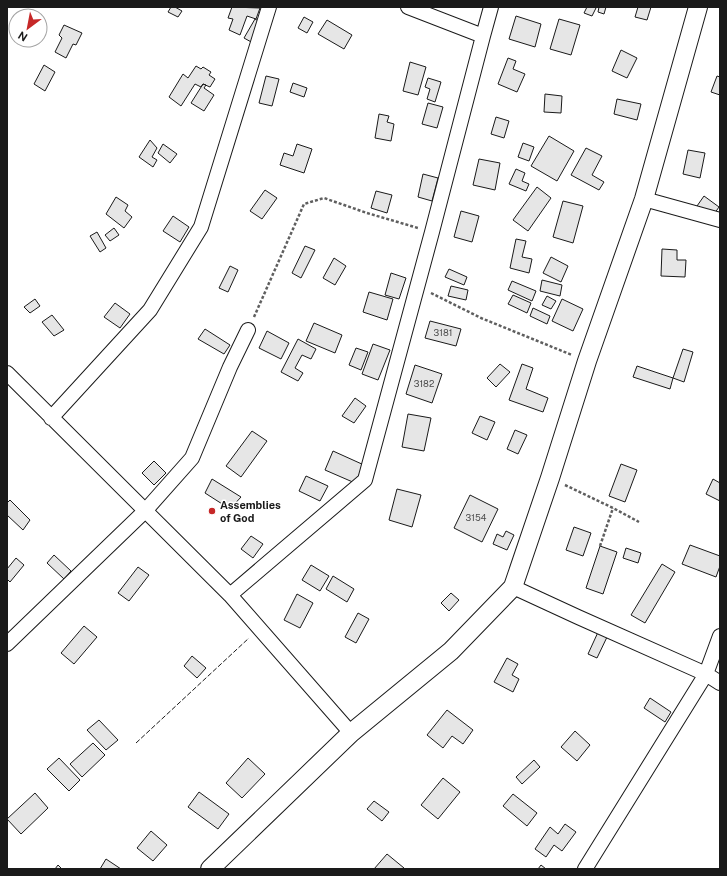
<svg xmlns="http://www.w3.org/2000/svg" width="727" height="876" font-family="'Public Sans',sans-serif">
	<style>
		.building { fill: #e6e6e6; stroke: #1a1a1a }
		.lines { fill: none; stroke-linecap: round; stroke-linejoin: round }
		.minor-casing { stroke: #1a1a1a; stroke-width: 16 }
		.tertiary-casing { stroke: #1a1a1a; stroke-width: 20 }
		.path { stroke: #5f5f5f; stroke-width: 2.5; stroke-dasharray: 3 2; stroke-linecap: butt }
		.minor { stroke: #fff; stroke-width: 14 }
		.tertiary { stroke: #fff; stroke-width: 18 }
		.fence { stroke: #1a1a1a; stroke-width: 1; stroke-dasharray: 5 2; stroke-linecap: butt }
		.poi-dot { fill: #c62828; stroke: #fff; stroke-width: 1.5 }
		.labels { text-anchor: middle; stroke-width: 3; stroke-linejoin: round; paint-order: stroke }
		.number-label { font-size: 9px; fill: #4d4d4d }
		.poi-label { font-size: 11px; font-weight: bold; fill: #1a1a1a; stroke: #fff; text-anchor: start }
	</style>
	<rect width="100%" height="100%" fill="#fff"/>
	<path class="building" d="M171 7H175L182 11 178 17 168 12Z
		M232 7 260 8 256 19 247 16 240 35 229 30 233 19 228 18Z
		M587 7H593L596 8 592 16 584 13Z
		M599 7H606L604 14 598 12Z
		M638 7H651L647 20 635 17Z
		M516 16 541 24 535 47 509 39Z
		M304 17 313 22 307 33 298 28Z
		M255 19 264 24 253 43 244 38Z
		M559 19 580 25 571 55 550 49Z
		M327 20 352 35 344 49 318 34Z
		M64 25 82 33 76 45 73 44 66 58 55 52 62 38 59 35Z
		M621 50 637 58 627 78 612 71Z
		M508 58 516 61 513 69 525 74 517 92 498 84Z
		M410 62 426 67 418 95 403 91Z
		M44 65 55 72 45 91 34 84Z
		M196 66 201 69 203 67 211 72 209 75 215 79 210 87 203 84 201 87 195 84 181 106 169 97 183 74 188 78Z
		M266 76 279 79 272 106 259 103Z
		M717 76 720 77V95L711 92Z
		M428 78 441 82 435 102 427 99 430 89 425 87Z
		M293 83 307 88 304 97 290 92Z
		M203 84 206 85 204 88 214 95 204 111 191 103Z
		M545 94 562 96 561 113 544 112Z
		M617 99 641 104 637 120 614 114Z
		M428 103 443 107 437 128 422 124Z
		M379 114 389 116 387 122 394 124 391 141 375 138Z
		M496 117 509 121 504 138 491 134Z
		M549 136 574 151 557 181 531 166Z
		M150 140 157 148 152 157 157 160 153 167 139 157Z
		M523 143 534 147 529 161 518 157Z
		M163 144 177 154 170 163 158 153Z
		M297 144 312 149 304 173 280 165 284 153 293 156Z
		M586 148 602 156 592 175 604 182 599 190 571 175Z
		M688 150 705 153 700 178 683 174Z
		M479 159 500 163 495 190 473 185Z
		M516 169 525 173 522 181 529 184 526 191 509 184Z
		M423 174 438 178 432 201 418 197Z
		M537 187 551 198 528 231 513 220Z
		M265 190 277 198 262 219 250 211Z
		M376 191 392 195 387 213 371 208Z
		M704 196 719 207 712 217 697 206Z
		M116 197 128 205 125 211 132 217 124 228 106 214Z
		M563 201 583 206 573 243 553 237Z
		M461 211 479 216 472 242 454 237Z
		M173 216 189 227 180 242 163 231Z
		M114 228 119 235 110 241 105 235Z
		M97 232 106 248 100 252 90 236Z
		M516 239 526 241 522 257 532 259 529 273 510 268Z
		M305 246 315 250 301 278 292 273Z
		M662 249 677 250V260H686L685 277 661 276Z
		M551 257 568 266 561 282 543 273Z
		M334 258 346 266 335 285 323 278Z
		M230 266 238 270 228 292 219 288Z
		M449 269 467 277 464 285 445 277Z
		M391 273 406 278 399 299 385 295Z
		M542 280 562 285 560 296 540 291Z
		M512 281 536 291 532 301 508 290Z
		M451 286 468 290 466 300 448 296Z
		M369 292 393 299 387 320 363 312Z
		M513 295 531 303 527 313 508 304Z
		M547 296 556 301 551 309 542 305Z
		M35 299 40 306 30 313 24 307Z
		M562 299 583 309 573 331 552 321Z
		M115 303 130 314 120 328 104 317Z
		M533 308 550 316 547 324 530 316Z
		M52 315 64 330 54 336 42 322Z
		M430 321 461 329 456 346 425 338Z
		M314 323 342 335 335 353 306 341Z
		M205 329 230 345 224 354 198 339Z
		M267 331 289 343 281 359 259 348Z
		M298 339 316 349 311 359 302 355 295 368 303 373 298 381 281 372Z
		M373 344 390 350 378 380 362 374Z
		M356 348 368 352 361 370 349 365Z
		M683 349 693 352 684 382 673 378Z
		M500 364 510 372 496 387 487 378Z
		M522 364 533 368 526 389 548 398 543 412 509 400Z
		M415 365 442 374 432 403 406 394Z
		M637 366 673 378 670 389 633 377Z
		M355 398 366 406 354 423 342 416Z
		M408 414 431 418 424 451 402 447Z
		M480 416 495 422 487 440 472 433Z
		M515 430 527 435 518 454 507 449Z
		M252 431 267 441 241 477 226 466Z
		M333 451 364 465 355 483 325 470Z
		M154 461 166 473 154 485 142 473Z
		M621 464 637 470 625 502 609 496Z
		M306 476 328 486 320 501 299 491Z
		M212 479 241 497 230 509 205 493Z
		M713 479 720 483V501L706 494Z
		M397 489 421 495 412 527 389 520Z
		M470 495 498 509 482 542 454 528Z
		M10 500 30 520 23 530 7 515V503Z
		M574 527 591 533 583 556 566 550Z
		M506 531 514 535 507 550 493 544 497 534 503 537Z
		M251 536 263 544 253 558 241 549Z
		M690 545 720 556V566L716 577 682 564Z
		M600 546 617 552 603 594 586 588Z
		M626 548 641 553 638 563 623 558Z
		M54 555 71 571 64 579 47 563Z
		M16 558 24 565 10 582 7 579V569Z
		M662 564 675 572 645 623 631 615Z
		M311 565 329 576 320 591 302 580Z
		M138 567 149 575 129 601 118 593Z
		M333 576 354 589 347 602 326 589Z
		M451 593 459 600 449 611 441 603Z
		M297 594 313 603 300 628 284 620Z
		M358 613 369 619 356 643 345 637Z
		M84 626 97 637 74 664 61 653Z
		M599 630 608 635 597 658 588 654Z
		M192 656 206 668 197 678 184 666Z
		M507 658 518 664 512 675 519 679 513 692 494 682Z
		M650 698 671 712 665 722 644 708Z
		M447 710 473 730 463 744 452 736 443 748 427 735Z
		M99 720 118 740 106 750 87 730Z
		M575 731 590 745 577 761 561 747Z
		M93 743 105 755 82 777 70 764Z
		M59 758 80 780 69 791 47 769Z
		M248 758 265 774 242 798 226 783Z
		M534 760 540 767 522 784 516 777Z
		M443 778 460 792 438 819 421 805Z
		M199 792 229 814 218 829 188 807Z
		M35 793 48 808 21 834 7 819Z
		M513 794 537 813 527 826 503 806Z
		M374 801 389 812 382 821 367 809Z
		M565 824 576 832 562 851 554 845 546 857 535 849 550 827 558 834Z
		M151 831 167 845 153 861 137 848Z
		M387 854 404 868 403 869H374Z
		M106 859 121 869H100Z
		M58 865 62 869H55Z
		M541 865 546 869H538Z"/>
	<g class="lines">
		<defs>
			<path id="minor" d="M408 7 483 36
				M644 199 720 220
				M7 373 230 595 351 733
				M51 418 150 310 201 227 269 7
				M513 587 578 617 706 674 720 683
				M230 595 365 480 432 232 483 36 491 7
				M7 644 145 511 192 458 230 367 248 330
				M585 869 706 674 720 636"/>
			<path id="tertiary" d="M210 869 351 733 451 651 513 587 550 478 587 361 644 199 698 7"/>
		</defs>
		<use href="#minor" class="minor-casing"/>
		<use href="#tertiary" class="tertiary-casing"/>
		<path class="path" d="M431 293 481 318 572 355
			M254 317 304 204 324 198 367 213 418 228
			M565 485 613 508 639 522
			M600 546 613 508"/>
		<use href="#minor" class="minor"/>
		<use href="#tertiary" class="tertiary"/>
		<path class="fence" d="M136 743 249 638"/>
	</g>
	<circle class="poi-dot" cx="212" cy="511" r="4"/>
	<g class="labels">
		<g class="number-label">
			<text x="443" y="336">3181</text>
			<text x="424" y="387">3182</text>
			<text x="476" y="521">3154</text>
		</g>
		<g class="poi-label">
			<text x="220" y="509">Assemblies<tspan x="220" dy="13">of God</tspan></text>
		</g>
	</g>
	<rect width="727" height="876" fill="none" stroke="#1a1a1a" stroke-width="16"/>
	<g transform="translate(28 28) rotate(212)"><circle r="19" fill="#ffffff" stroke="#a3a3a3"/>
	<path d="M0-3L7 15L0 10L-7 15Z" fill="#c62828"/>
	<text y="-6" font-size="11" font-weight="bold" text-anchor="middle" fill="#1a1a1a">N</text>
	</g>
</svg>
